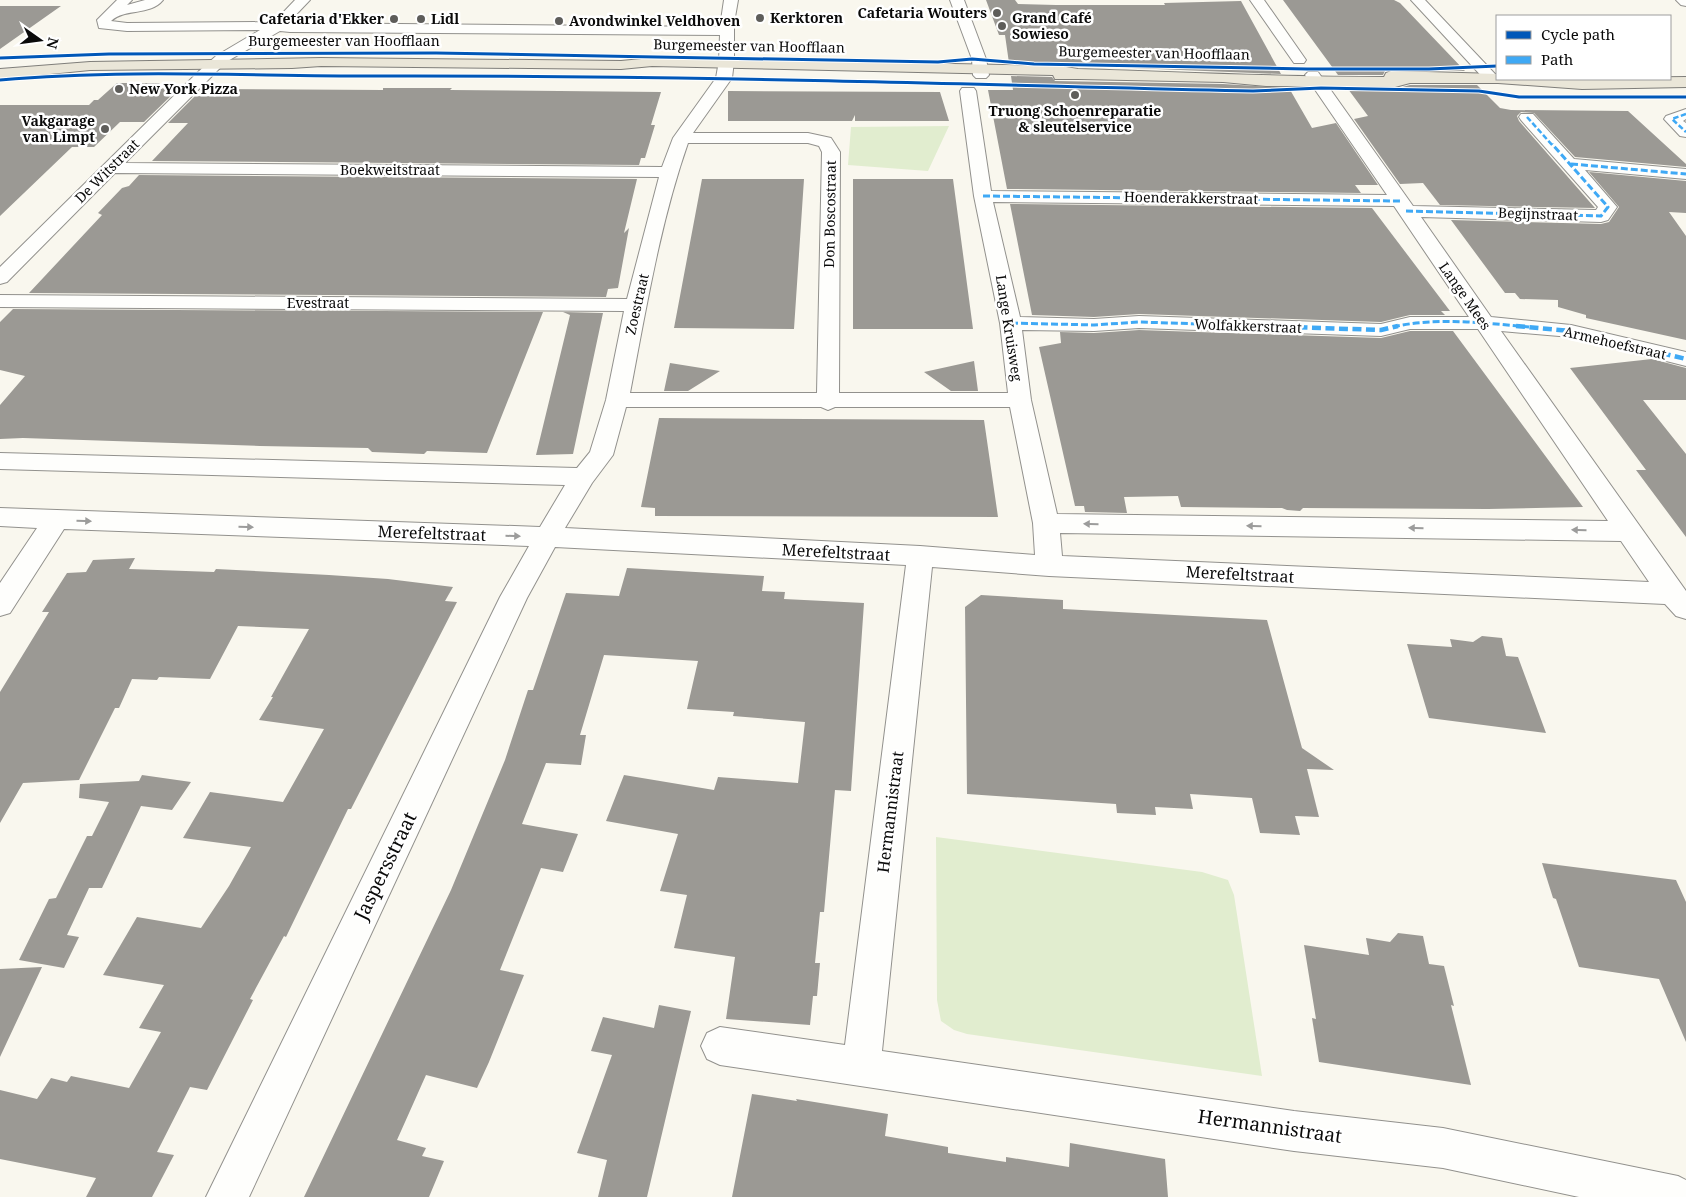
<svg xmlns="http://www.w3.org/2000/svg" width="1686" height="1197" font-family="'Noto Serif',serif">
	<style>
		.green { fill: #e1edcf }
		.building { fill: #9b9994 }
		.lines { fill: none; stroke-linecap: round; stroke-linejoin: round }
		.minor-casing { stroke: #92918d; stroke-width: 2 }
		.major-casing { stroke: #7f7e7a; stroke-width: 2 }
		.minor { fill: #fefefc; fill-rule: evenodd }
		.major { fill: #eae6d8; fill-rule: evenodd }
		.quiet-far2 { stroke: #3fa9f5; stroke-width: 2.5; stroke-dasharray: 5.5 2.5; stroke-linecap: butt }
		.quiet-far1 { stroke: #3fa9f5; stroke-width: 3; stroke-dasharray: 7 3; stroke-linecap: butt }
		.quiet { stroke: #3fa9f5; stroke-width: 4.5; stroke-dasharray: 9 4.5; stroke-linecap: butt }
		.cycleway-casing { stroke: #fff; stroke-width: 5 }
		.cycleway { stroke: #0057b8; stroke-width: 3 }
		.oneway { fill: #9c9c9b }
		.poi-dot { fill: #5e5d5a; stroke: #fff; stroke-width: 2 }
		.labels { text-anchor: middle; stroke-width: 5; stroke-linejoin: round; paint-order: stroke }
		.far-poi-label { font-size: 14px; font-weight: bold; fill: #0a0a0a; stroke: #fff; text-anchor: start }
		.far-street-label { font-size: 14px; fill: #0a0a0a; stroke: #fff }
		.street-label { font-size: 16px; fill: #0a0a0a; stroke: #fff }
		.near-street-label { font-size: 19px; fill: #0a0a0a; stroke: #fff }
	</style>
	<rect width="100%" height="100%" fill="#f9f7ee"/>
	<path class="green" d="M949 126 928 171 848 165 851 127Z
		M936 837 1202 872 1228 880 1234 895 1262 1076 967 1034 954 1030 941 1021 937 1000Z"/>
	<path class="building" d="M986 0H1015L1018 4 1056 5H1165L1164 3 1241 1 1281 74 1009 63 1005 35H999Z
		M1283 0H1394L1400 3 1465 71 1391 69 1385 71 1383 75H1338Z
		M0 6H61L0 49Z
		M1011 76 1052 77 1055 81 1223 84 1289 88 1312 128 1336 123 1378 185H1355L1361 193 1007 189 988 90H1013Z
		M117 83H160L155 88 178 89 144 122H120L94 147H72L0 216V105H89L94 100H98Z
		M1410 85H1477L1500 108 1511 110 1628 111 1686 164V167L1575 157 1534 113 1521 112 1517 116 1519 121 1595 208 1440 205 1423 183 1400 184 1354 119 1368 116 1348 89H1395Z
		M383 88H452L450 90 661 92 651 125H655L645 158H641L639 165 152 161 188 123H168L202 89 383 90Z
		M728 91 940 92 949 121H855V115L852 121H728Z
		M1589 172 1686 181V213L1669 212 1686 236V340L1586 318V315L1558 307V300L1520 299 1515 293H1505L1451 220 1601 224 1609 222 1619 207Z
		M139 175 637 179 624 233 629 228 618 288 608 289 606 297 29 293 102 215 98 213 122 188 129 186Z
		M702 179H804L794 329 674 328Z
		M853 179H953L973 329H853Z
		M1010 204 1372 208 1450 311H1441L1445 315H1410L1381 322 1139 314 1094 317 1032 315Z
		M13 309 543 312 487 453 427 451 424 454 372 452 368 448 260 446 23 438 0 439V405L25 376 0 370V322Z
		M563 312 603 313 573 454 536 455 570 315Z
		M1139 330 1381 338 1410 331H1453L1583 507 1488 509 1303 508 1300 511 1287 510 1282 508 1181 507 1178 496 1124 497 1127 513 1085 512 1084 506H1075L1039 347 1061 343 1060 332 1094 333Z
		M1652 359 1686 368V400H1643L1686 454V537L1636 470H1646L1570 368Z
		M974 361 978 391H951L924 372Z
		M670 363 720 371 688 391H664Z
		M659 418 984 420 998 517 655 516V508L641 507Z
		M135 558 129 569 214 572 216 569 329 575 388 579 453 587 445 601 457 602 351 809H348L286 937 284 936 250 999 253 1000 207 1090 190 1087 157 1152 174 1155 152 1197H86L96 1178 0 1159V1090L37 1099 51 1078 67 1082 71 1076 129 1088 161 1032 139 1028 164 985 103 975 137 917 201 928 229 886 251 847 183 838 210 792 283 802 324 729 259 720 273 697H271L309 629 238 626 210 679 159 677 157 680 132 679 119 708H115L79 780 23 783 0 823V692L49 612H42L67 573 86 572 93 560Z
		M627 568 764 576 762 591 785 592 784 599 864 603 851 791 835 790 824 912H820L815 963H820L817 996H813L810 1025 726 1019 735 957 674 948 687 895 660 891 678 834 606 821 624 775 714 790 718 777 798 783 805 722 733 716 734 712 687 709 698 661 604 655 580 735H586L581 765 546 763 522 824 578 834 563 872 541 868 500 970 524 975 489 1062 477 1088 426 1075 397 1140 426 1148 422 1156 444 1161 429 1197H304L451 890 505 760 528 690H533L566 593 619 596Z
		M981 595 1063 600V609L1267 620 1302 748 1334 770 1307 769 1319 817 1295 816 1300 835 1260 833 1252 798 1190 794 1193 809 1155 807 1156 815 1117 813 1116 804 967 794 965 607Z
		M1482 636 1502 638 1506 656 1518 657 1546 733 1429 718 1407 644 1452 647 1450 639 1473 642Z
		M142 775 191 782 172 810 141 806 102 888H89L67 935 79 937 64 968 19 960 49 899 56 898 87 836H92L109 802 79 798 80 784 139 781Z
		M1542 863 1676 880 1686 902V1042L1659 979 1579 967 1556 899 1553 898Z
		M1398 933 1423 936 1429 964 1444 966 1454 1006 1451 1005 1471 1085 1319 1062 1312 1018 1316 1019 1304 945 1369 955 1366 938 1390 942Z
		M42 967 0 1057V969Z
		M659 1005 691 1011 647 1197H598L607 1160 577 1153 612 1055 591 1051 603 1017 654 1028Z
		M752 1094 797 1101 796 1099 888 1114 885 1136 948 1147V1153L1006 1162V1157L1069 1167 1070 1143 1165 1159 1168 1197H732Z"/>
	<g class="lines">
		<defs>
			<path id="minor" d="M117 0H132L127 5 145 0H163C150 16 125 8 111 21L127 23 274 22 295 0H310L288 23 720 27 724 0H738L734 23V61L732 78 693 133H808L831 138 840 152 839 393H1008L1000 323 974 196 960 91 962 88H974L976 91 991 191 1387 195 1305 75 1308 72H1318L1413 206 1596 210 1598 207 1521 120 1519 117 1521 114H1533L1574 159 1686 169V179L1585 170 1617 207 1608 220 1601 222 1421 217 1491 317 1571 325 1686 352V366L1571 337 1501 331 1686 591V619L1676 616 1665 604 1049 576 932 567 882 1051 1294 1111 1443 1128 1678 1176 1686 1180V1197H1579L1443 1168 1294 1151 720 1065 707 1059 701 1046 707 1033 720 1027 845 1045 906 565 555 547 527 598 249 1197H206L500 597 529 546 64 529 10 613 0 616V583L37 528 0 526V508L540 527 565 485 0 469V453L577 468 590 452 606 400 624 311 0 307V295L627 299 659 177 115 173 7 282 0 284V267L198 72 216 56 260 30 127 31 99 28 97 20ZM280 31 290 32 720 35 719 61 716 78 673 138 662 167 125 163 226 62ZM688 143H808L819 146 822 152 817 393H630C646 309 660 223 688 143ZM993 202 1394 206 1469 317H1410L1381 324 1139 316 1094 319 1020 317ZM1139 328 1381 336 1410 329H1478L1608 521 1057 514 1031 400 1022 330 1094 331ZM626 407H821L828 410 835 407H1010L1033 523 1035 555 920 546 565 528 592 483 613 455ZM1060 533 1621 541 1649 582 1062 556Z
				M950 0H964L986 59 989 75 986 78H976L973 75 972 59Z
				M1250 0H1264L1306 60 1304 63H1294Z
				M1411 0H1425L1496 75 1498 79 1496 81H1486Z
				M1676 0H1686V6L1681 5Z
				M1686 109V119L1683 121 1686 123V137L1680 136 1664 119 1666 116Z"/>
			<path id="major" d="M321 58 621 61 652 58 1060 66 1078 69C1180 72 1282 77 1384 77L1386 73 1391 71 1497 74V79L1686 77V87L1582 89 1498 83H1410L1395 87 1266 86 1223 82 1078 79H1055L1053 75 652 66 621 69 321 66 292 68 90 70 0 79V69L90 62Z"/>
		</defs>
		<use href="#minor" class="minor-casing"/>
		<use href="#major" class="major-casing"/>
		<use href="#minor" class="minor"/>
		<use href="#major" class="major"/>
		<path class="quiet-far2" d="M1686 114 1672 119 1686 132
			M1527 117 1553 146"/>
		<path class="quiet-far1" d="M1571 164 1686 174
			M983 196 1400 201
			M1406 211 1601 216 1608 207 1552 144
			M1011 323 1094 325 1139 322 1295 327
			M1393 327C1435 317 1486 323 1529 327"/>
		<path class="quiet" d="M1258 326 1381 330 1398 326
			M1516 326 1571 331 1686 359"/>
		<defs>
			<path id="cycleway" d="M0 58 109 54 436 53 938 62 972 59 1034 64 1307 69H1429L1497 66
				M0 80C124 69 247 76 371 76 665 75 959 84 1253 91L1321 88 1479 91 1519 97H1686"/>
		</defs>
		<use href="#cycleway" class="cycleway-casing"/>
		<use href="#cycleway" class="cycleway"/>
	</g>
	<defs><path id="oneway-solid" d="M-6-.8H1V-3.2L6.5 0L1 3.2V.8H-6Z" transform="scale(1.25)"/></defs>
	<g class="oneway">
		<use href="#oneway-solid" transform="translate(84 521) rotate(2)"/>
		<use href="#oneway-solid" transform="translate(1091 524) rotate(-179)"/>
		<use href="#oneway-solid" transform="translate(1254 526) rotate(-179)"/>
		<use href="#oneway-solid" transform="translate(246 527) rotate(2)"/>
		<use href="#oneway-solid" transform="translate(1416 528) rotate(-179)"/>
		<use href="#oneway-solid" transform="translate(1579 530) rotate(-179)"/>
		<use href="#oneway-solid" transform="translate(513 536) rotate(2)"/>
	</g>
	<g class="poi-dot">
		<circle cx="997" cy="13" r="5"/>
		<circle cx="760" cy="18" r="5"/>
		<circle cx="394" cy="19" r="5"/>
		<circle cx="421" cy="19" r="5"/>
		<circle cx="559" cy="21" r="5"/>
		<circle cx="1002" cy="26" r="5"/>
		<circle cx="119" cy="89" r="5"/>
		<circle cx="1075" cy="95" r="5"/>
		<circle cx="105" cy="129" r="5"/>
	</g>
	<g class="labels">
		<g class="far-poi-label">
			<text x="987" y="18" text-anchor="end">Cafetaria Wouters</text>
			<text x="770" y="23">Kerktoren</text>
			<text x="1012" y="23">Grand Café<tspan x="1012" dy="16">Sowieso</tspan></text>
			<text x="384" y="24" text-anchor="end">Cafetaria d'Ekker</text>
			<text x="431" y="24">Lidl</text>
			<text x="569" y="26">Avondwinkel Veldhoven</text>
			<text x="129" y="94">New York Pizza</text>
			<text x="1075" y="116" text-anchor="middle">Truong Schoenreparatie<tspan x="1075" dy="16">&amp; sleutelservice</tspan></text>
			<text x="95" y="126" text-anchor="end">Vakgarage<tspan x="95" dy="16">van Limpt</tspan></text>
		</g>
		<g class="far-street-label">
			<text x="344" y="46">Burgemeester van Hoofflaan</text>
			<text transform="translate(749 46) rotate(1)" y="5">Burgemeester van Hoofflaan</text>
			<text transform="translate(1154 53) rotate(1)" y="5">Burgemeester van Hoofflaan</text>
			<text x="390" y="175">Boekweitstraat</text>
			<text transform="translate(107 171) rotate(-45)" y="5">De Witstraat</text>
			<text transform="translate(1191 198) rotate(1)" y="5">Hoenderakkerstraat</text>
			<text transform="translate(830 214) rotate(-89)" y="5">Don Boscostraat</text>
			<text transform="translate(1538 214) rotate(2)" y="5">Begijnstraat</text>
			<text transform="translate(1465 296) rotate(55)" y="5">Lange Mees</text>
			<text x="318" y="308">Evestraat</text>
			<text transform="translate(637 304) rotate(-77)" y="5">Zoestraat</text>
			<text transform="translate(1248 326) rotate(2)" y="5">Wolfakkerstraat</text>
			<text transform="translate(1009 328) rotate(81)" y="5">Lange Kruisweg</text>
			<text transform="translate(1615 343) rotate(13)" y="5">Armehoefstraat</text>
		</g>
		<g class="street-label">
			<text transform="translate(432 533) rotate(2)" y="6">Merefeltstraat</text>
			<text transform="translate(836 552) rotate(3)" y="6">Merefeltstraat</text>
			<text transform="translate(1240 574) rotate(3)" y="6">Merefeltstraat</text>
			<text transform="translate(890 812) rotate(-83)" y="6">Hermannistraat</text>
		</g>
		<g class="near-street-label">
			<text transform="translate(385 866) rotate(-64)" y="7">Jaspersstraat</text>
			<text transform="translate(1270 1126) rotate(8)" y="7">Hermannistraat</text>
		</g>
	</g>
	<rect x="1496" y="15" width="175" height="65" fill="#ffffff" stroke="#9d9d9d"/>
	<rect x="1506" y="31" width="25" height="8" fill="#0057b8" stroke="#9d9d9d"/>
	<text x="1541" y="40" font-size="15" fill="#0a0a0a">Cycle path</text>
	<rect x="1506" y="56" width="25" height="8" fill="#3fa9f5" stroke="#9d9d9d"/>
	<text x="1541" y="65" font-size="15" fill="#0a0a0a">Path</text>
	<g transform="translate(40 40) rotate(104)" stroke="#ffffff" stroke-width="4" paint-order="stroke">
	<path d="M0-4L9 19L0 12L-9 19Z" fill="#0a0a0a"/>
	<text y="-8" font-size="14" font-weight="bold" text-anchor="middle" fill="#0a0a0a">N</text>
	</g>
</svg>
